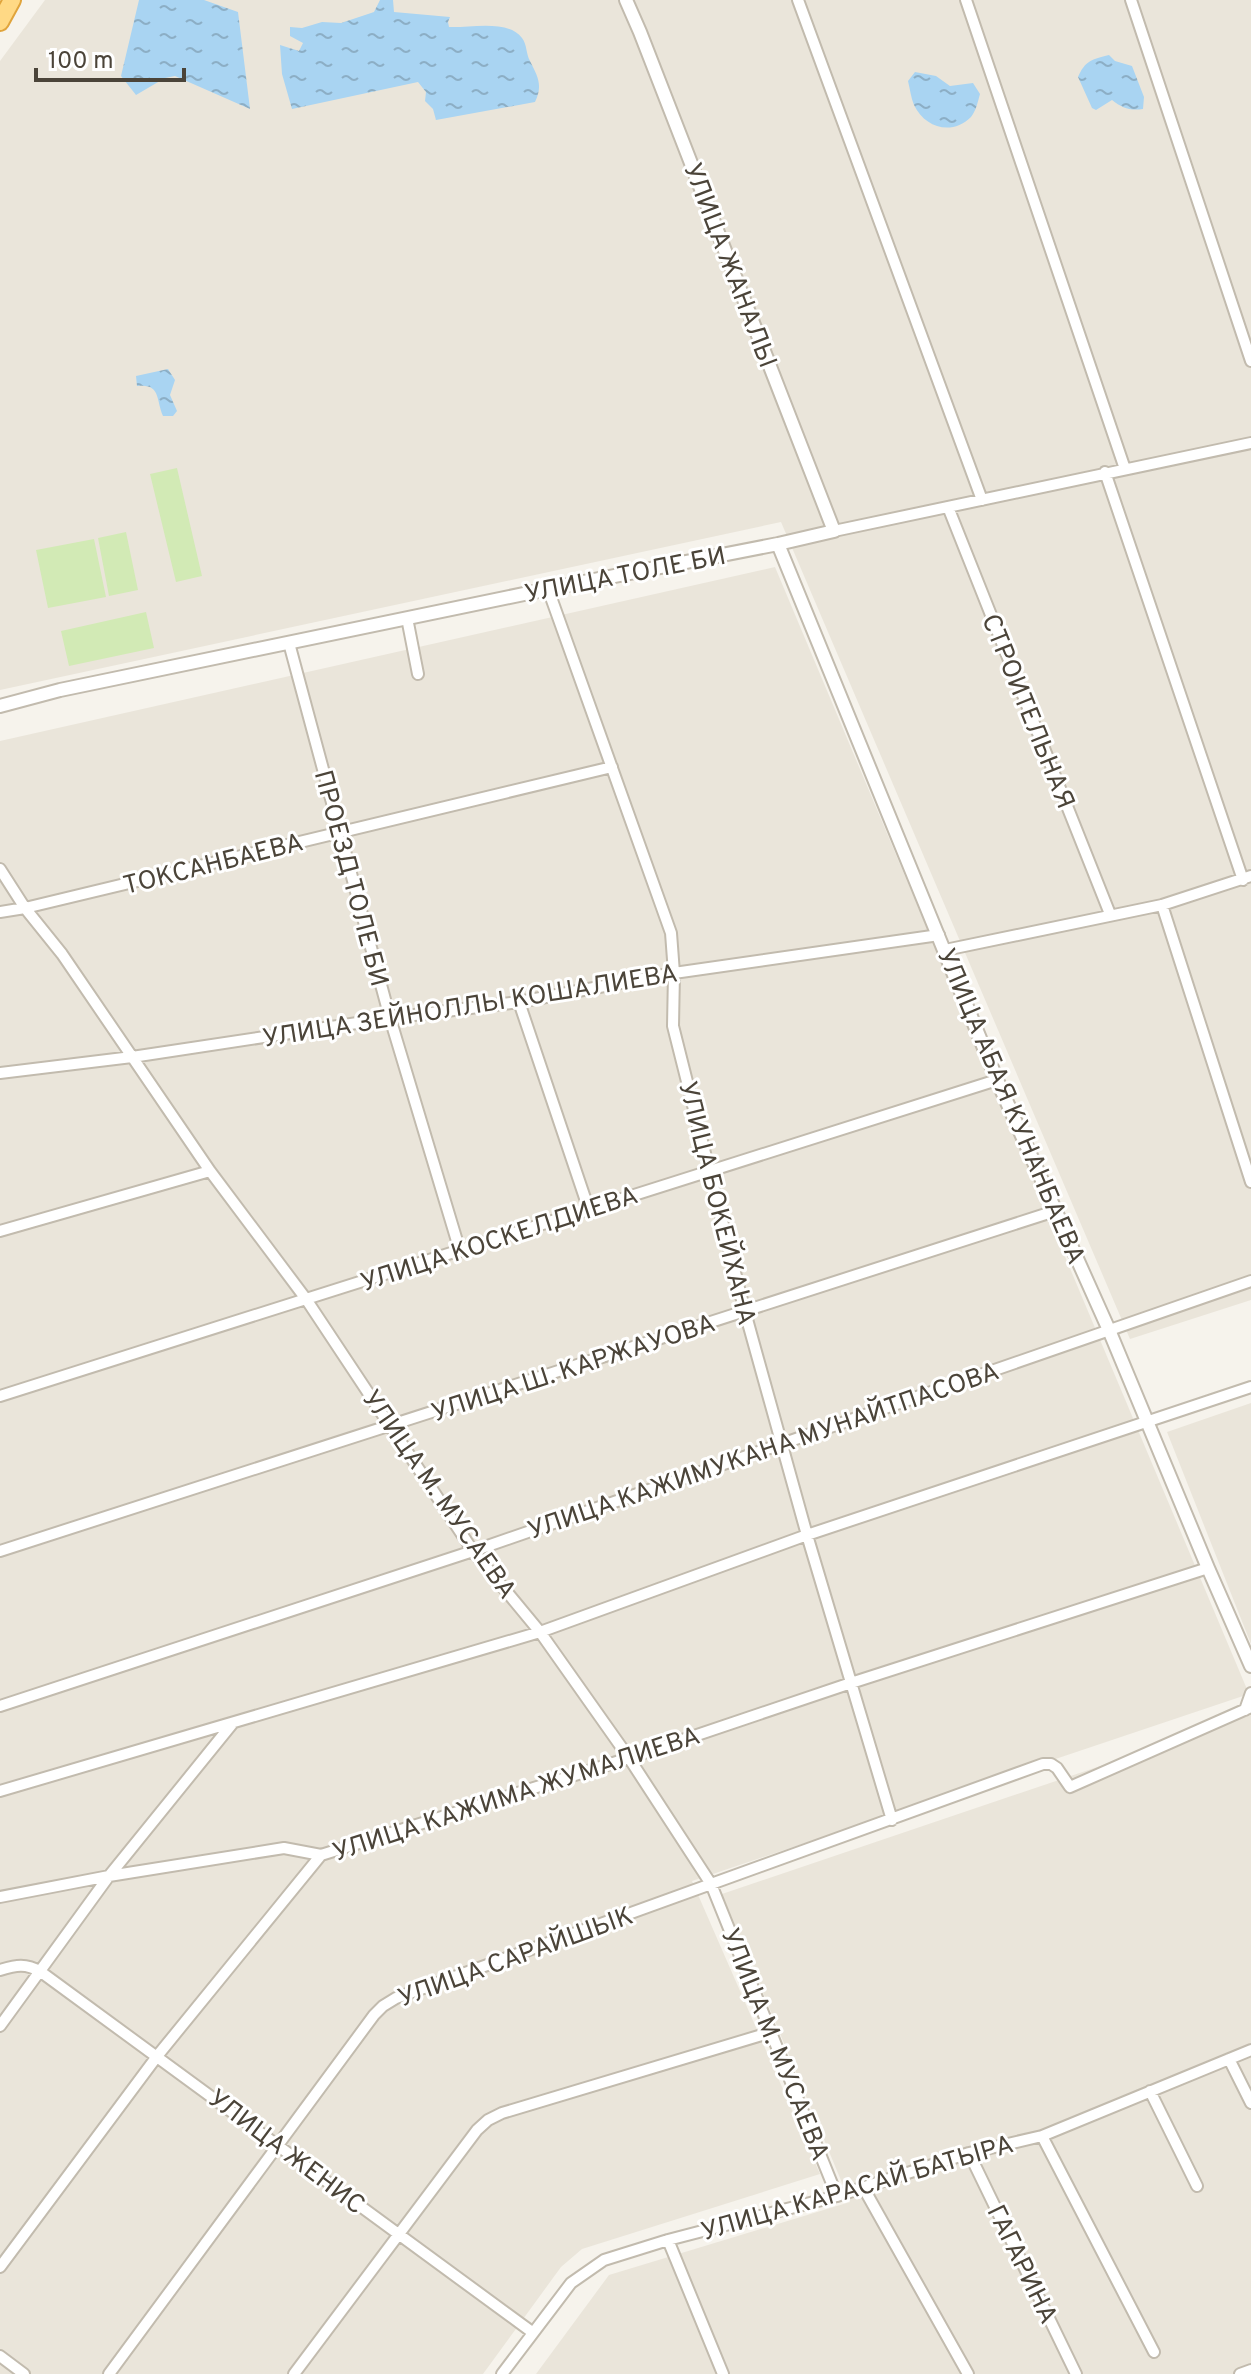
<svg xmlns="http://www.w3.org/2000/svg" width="1251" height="2374" font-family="Overpass,sans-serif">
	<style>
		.residential { fill: #eae5da }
		.garden { fill: #d2eab5 }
		.water { fill: url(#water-ripples) }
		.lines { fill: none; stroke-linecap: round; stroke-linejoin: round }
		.minor-casing { stroke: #c2bbae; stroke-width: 14 }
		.tertiary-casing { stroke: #c2bbae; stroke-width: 16 }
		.trunk-casing { stroke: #e0a43c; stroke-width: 20 }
		.minor { stroke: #fff; stroke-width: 10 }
		.tertiary { stroke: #fff; stroke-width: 12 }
		.trunk { stroke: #ffd985; stroke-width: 16 }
		.labels { text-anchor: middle; stroke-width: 6; stroke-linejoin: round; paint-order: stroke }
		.street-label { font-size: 26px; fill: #4b4439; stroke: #fff }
	</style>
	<defs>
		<pattern id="water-ripples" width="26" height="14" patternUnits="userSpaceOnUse" patternTransform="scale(2)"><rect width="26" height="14" fill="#a9d4f2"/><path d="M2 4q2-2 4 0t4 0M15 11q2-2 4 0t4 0" fill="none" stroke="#8caec5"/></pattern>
	</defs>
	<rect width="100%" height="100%" fill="#f6f3ec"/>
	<path class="residential" d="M45 0H1251V1300L1130 1339 781 522 0 690V61Z
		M775 567 1249 1694 692 1881 820 2174 582 2249 561 2267 483 2374H0V741Z
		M1251 1403V1644L1167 1432Z
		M1251 1715V2374H536L609 2275 850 2202 722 1894Z"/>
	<path class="garden" d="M177 468 202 576 176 582 150 474Z
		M126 532 138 590 109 596 98 538Z
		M94 539 106 597 48 608 36 550Z
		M146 612 154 648 69 666 61 631Z"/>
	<path class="water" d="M139 0H204L238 12 250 109 175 76 165 78 136 95 121 76Z
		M380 0H393L394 12 450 17 448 22 449 27C470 28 508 19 522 38 527 44 526 54 530 61 538 77 543 85 535 102L436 120 433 109 425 101 426 92 418 82 292 109 282 74 280 45 299 51 303 43 290 36V27L302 28 322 22 341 23 374 12Z
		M1109 55 1115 61 1132 66 1144 97 1143 109C1130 111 1122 108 1112 100L1096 110 1092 108 1078 77C1085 61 1092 59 1109 55Z
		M915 72 936 76 950 86 973 83 980 94C978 101 976 111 971 117 952 136 925 128 914 105 911 98 910 89 908 81Z
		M168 369 175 380 170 395 177 411 173 416H163C156 400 161 383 137 386L136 376Z"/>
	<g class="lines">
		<defs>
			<path id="minor" d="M798 0 982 500
				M966 0 1125 469
				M1131 0 1251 361
				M1105 472 1243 880
				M948 507 1110 914
				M834 531 1251 443
				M548 589 671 933 674 973 673 1026 745 1312 807 1535 892 1820
				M407 618 418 674
				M289 643 390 1018 460 1251
				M0 869 25 908 62 954 210 1171 306 1299 473 1551 540 1632 629 1758 711 1884 837 2196
				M1162 905 1251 1182
				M0 912 25 908 612 767
				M945 950 1162 905 1251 876
				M519 1002 589 1210
				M0 1073 132 1057 390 1018 519 1002 674 973 939 935
				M0 1231 210 1171
				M0 1396 997 1080
				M0 1551 1055 1211
				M0 1706 473 1551 1251 1281
				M1245 1710 1251 1693
				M0 1791 540 1632 807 1535 1251 1387
				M0 1897 109 1876 284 1848 321 1855
				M0 1970C16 1965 26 1963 41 1972L532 2332
				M0 2026 109 1876 232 1724
				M1229 2059 1251 2103
				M1150 2091 1197 2186
				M1042 2136 1154 2352
				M969 2153 1076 2374
				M863 2187 968 2374
				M668 2240 723 2374
				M0 2267 158 2055 321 1855 629 1758 851 1683 1208 1568
				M0 2356 24 2374
				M109 2374 374 2015 383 2006 396 1998 1043 1764H1051L1057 1768 1070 1787 1251 1707
				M294 2374 477 2130 488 2120 502 2113 772 2032
				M502 2374 571 2283 604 2260 668 2240 837 2196 969 2153 1042 2136 1251 2050
				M1240 2374 1251 2370"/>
			<path id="tertiary" d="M778 544 997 1080 1109 1330 1208 1568 1251 1666
				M0 706 60 690 548 589 778 544 834 531 640 32 626 0"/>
			<path id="trunk" d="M0 22 12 0"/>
		</defs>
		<use href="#minor" class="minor-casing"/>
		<use href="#tertiary" class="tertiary-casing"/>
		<use href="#trunk" class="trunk-casing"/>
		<use href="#minor" class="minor"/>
		<use href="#tertiary" class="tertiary"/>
		<use href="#trunk" class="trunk"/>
	</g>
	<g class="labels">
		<g class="street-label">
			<text transform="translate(731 265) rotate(69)" y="9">УЛИЦА ЖАНАЛЫ</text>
			<text transform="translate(625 574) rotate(-11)" y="9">УЛИЦА ТОЛЕ БИ</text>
			<text transform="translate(1029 711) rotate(68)" y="9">СТРОИТЕЛЬНАЯ</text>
			<text transform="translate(213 863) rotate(-14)" y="9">ТОКСАНБАЕВА</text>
			<text transform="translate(352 878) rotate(75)" y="9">ПРОЕЗД ТОЛЕ БИ</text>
			<text transform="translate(470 1005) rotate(-9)" y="9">УЛИЦА ЗЕЙНОЛЛЫ КОШАЛИЕВА</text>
			<text transform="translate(1012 1106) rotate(67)" y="9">УЛИЦА АБАЯ КУНАНБАЕВА</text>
			<text transform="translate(718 1203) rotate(76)" y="9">УЛИЦА БОКЕЙХАНА</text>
			<text transform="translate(499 1238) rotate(-18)" y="9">УЛИЦА КОСКЕЛДИЕВА</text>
			<text transform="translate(573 1367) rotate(-18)" y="9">УЛИЦА Ш. КАРЖАУОВА</text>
			<text transform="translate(763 1450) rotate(-19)" y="9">УЛИЦА КАЖИМУКАНА МУНАЙТПАСОВА</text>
			<text transform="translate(440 1494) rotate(55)" y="9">УЛИЦА М. МУСАЕВА</text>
			<text transform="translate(516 1793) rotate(-18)" y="9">УЛИЦА КАЖИМА ЖУМАЛИЕВА</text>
			<text transform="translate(515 1956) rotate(-20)" y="9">УЛИЦА САРАЙШЫК</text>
			<text transform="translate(776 2044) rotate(68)" y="9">УЛИЦА М. МУСАЕВА</text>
			<text transform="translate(287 2151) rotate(37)" y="9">УЛИЦА ЖЕНИС</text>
			<text transform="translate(857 2187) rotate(-16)" y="9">УЛИЦА КАРАСАЙ БАТЫРА</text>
			<text transform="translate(1023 2264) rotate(64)" y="9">ГАГАРИНА</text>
		</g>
	</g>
	<path d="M36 68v12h148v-12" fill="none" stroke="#4b4439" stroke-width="4"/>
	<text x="48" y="68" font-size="24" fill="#4b4439" stroke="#ffffff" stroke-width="6" paint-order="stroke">100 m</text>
</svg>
